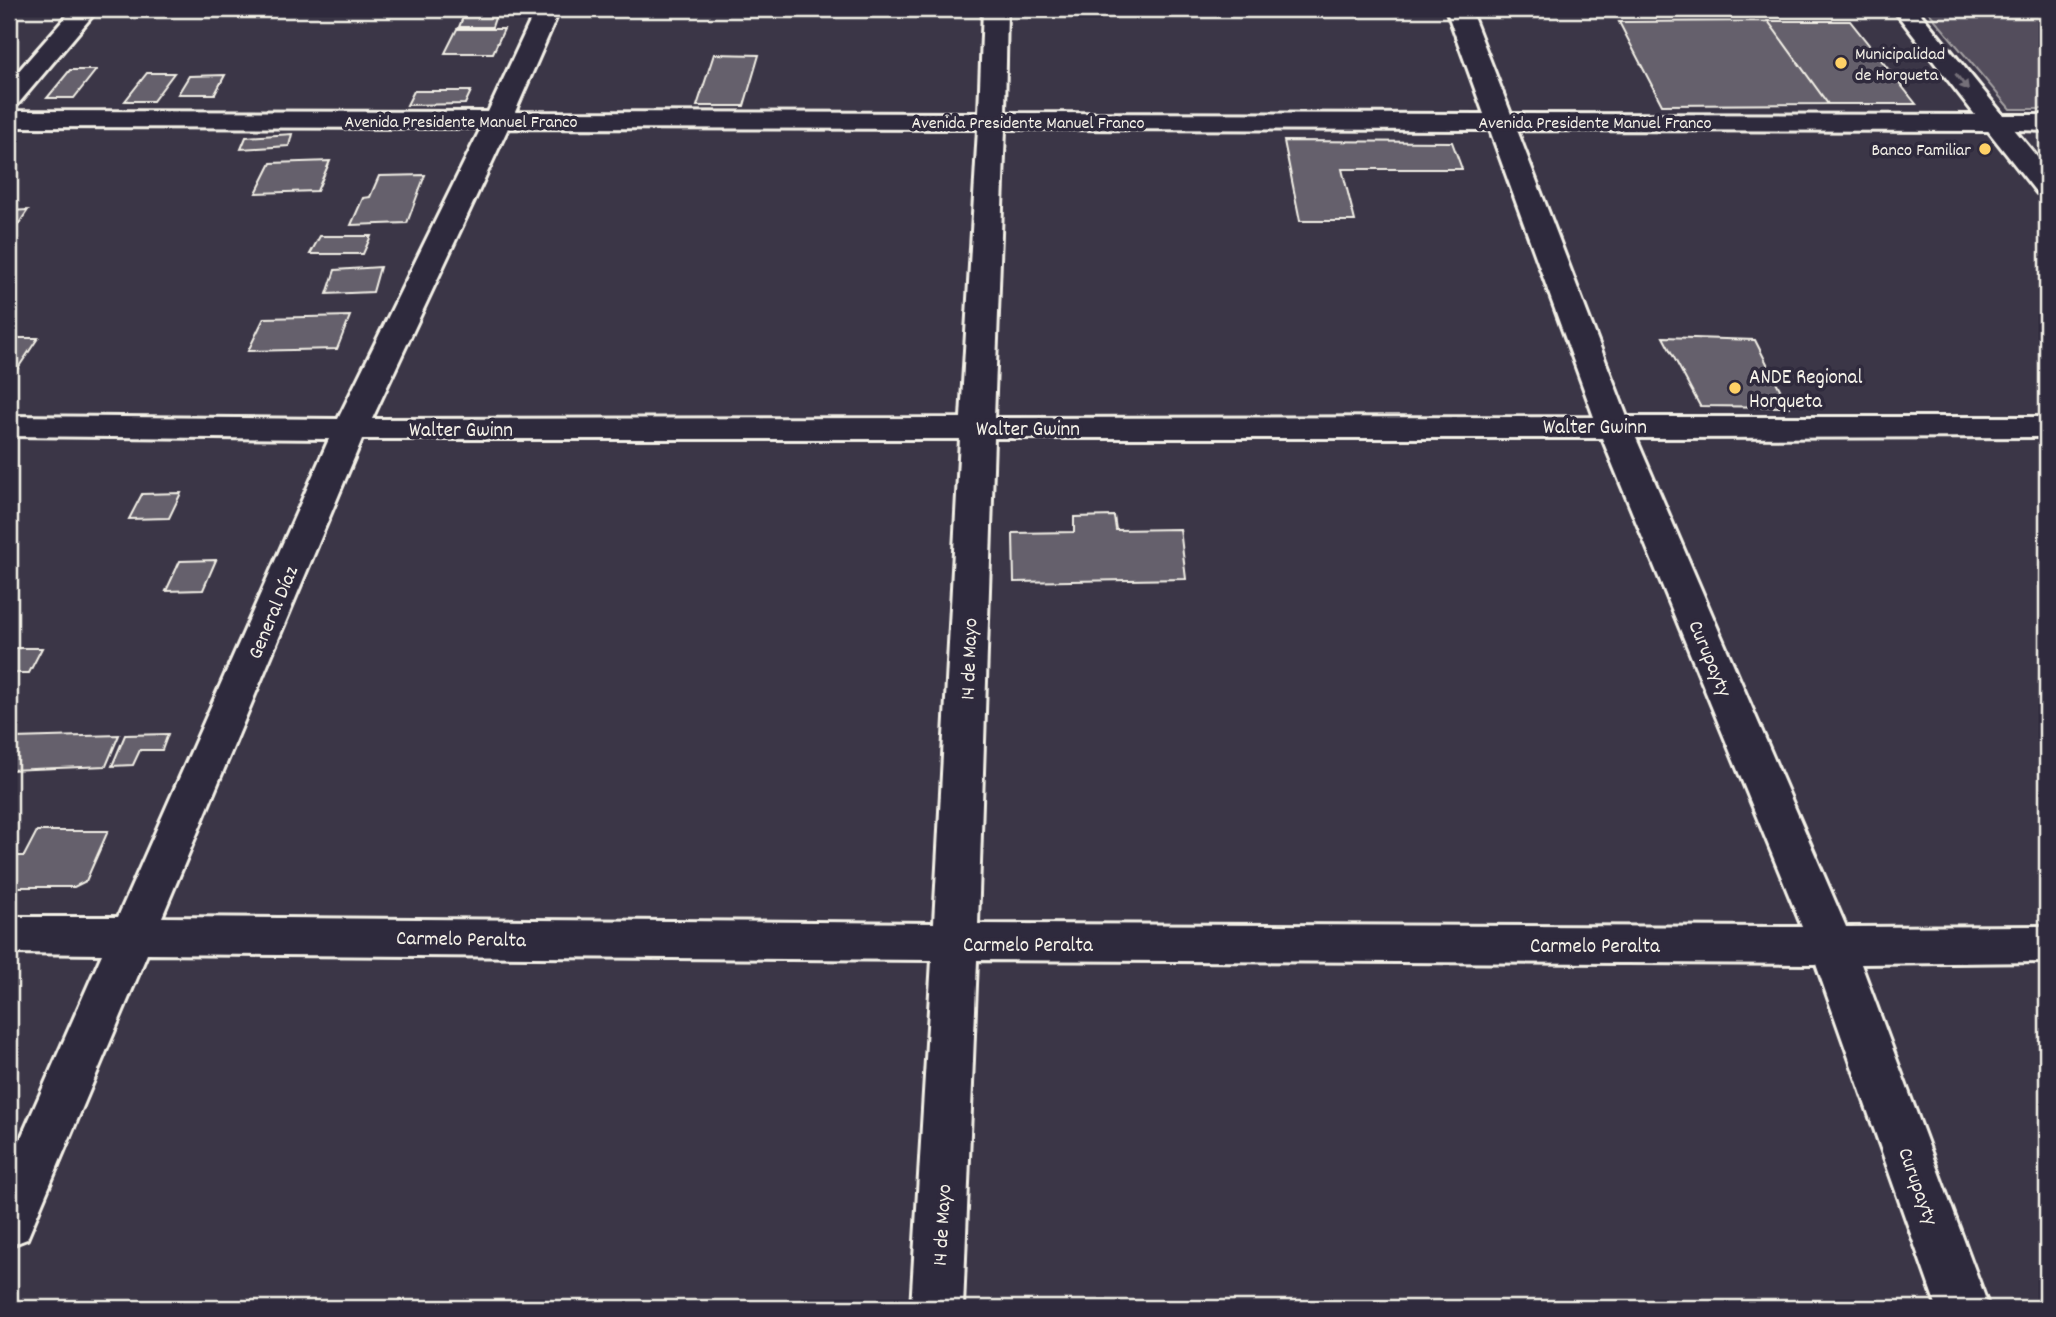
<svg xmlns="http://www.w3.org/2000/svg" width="2056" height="1317" font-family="Dekko,sans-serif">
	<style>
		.green { fill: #534e5c; stroke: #a4a0a2; stroke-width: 2 }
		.building { fill: #65616c; stroke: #f4f1e8; stroke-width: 2 }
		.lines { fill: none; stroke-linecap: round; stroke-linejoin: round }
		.minor-casing { stroke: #f4f1e8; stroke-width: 6 }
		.tertiary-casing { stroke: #f4f1e8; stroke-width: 6 }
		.secondary-casing { stroke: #f4f1e8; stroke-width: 6 }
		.path { stroke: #f4f1e8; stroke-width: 3.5; stroke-dasharray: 3.5 3.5; stroke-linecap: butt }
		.minor { fill: #2f2a3d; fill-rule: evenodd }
		.tertiary { fill: #2f2a3d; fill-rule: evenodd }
		.secondary { fill: #2f2a3d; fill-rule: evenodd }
		.oneway { fill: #747079 }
		.poi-dot { fill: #ffd166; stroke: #2f2a3d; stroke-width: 2.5 }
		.labels { text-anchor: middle; stroke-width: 7; stroke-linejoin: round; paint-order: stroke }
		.far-poi-label { font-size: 18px; fill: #f4f1e8; stroke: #2f2a3d; text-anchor: start }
		.far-street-label { font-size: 18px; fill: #f4f1e8; stroke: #2f2a3d }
		.poi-label { font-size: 21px; fill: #f4f1e8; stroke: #2f2a3d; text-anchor: start }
		.street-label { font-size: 21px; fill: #f4f1e8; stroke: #2f2a3d }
	</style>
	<rect width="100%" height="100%" fill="#3b3647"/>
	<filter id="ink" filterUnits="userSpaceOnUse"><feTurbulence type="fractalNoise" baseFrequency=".0143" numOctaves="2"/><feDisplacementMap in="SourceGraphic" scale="14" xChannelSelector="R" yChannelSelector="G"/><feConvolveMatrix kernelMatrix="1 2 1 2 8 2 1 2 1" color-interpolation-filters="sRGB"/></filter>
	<g filter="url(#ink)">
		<path class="green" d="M1926 9H2047V109H2010Z"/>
		<path class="building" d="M464 15H496L492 27H459Z
			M1768 21H1850L1916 104H1828Z
			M1768 21 1828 104 1662 105 1619 22Z
			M457 29H504L493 53H445Z
			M714 54 759 55 744 106H697Z
			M70 70H96L74 98H47Z
			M147 73H174L153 101H125Z
			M225 75 215 94H178L189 76Z
			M414 91H471L465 104 407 105Z
			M292 134 289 146 241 149 246 137Z
			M1284 141 1452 142 1462 169H1342L1355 221H1300Z
			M330 161 317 191 256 193 271 163Z
			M425 175 407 223 351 225 363 198 370 197 379 176Z
			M28 210 9 238V211Z
			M320 236H371L363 254H310Z
			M380 267 373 292 327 294 335 270Z
			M350 316 337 349 248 351 264 318Z
			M1663 337 1755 340 1789 407 1700 406Z
			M9 338H38L14 374H9Z
			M181 493 169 518 129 519 142 494Z
			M1114 516 1116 530 1180 529 1186 579 1014 582 1013 533 1074 532V517Z
			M216 560 203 590 166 591 180 561Z
			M9 648H42L29 673H9Z
			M168 734 162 750H140L133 765 112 766 125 735Z
			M119 735 106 766 9 770V749L14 738Z
			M37 831H108L86 881 74 887H9V856H24Z"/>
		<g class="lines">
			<defs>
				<path id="minor" d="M73 9H98L18 104 9 106V82Z
					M536 9H560L515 112 979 113 983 9H1007L1005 113 1484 114 1446 9H1470L1511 114 1995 115 2004 117 2008 123 2004 129 1995 131 1517 130 1627 417H2047V437L1636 438 1846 927 2047 926V962L1861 964 1989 1308H1937L1816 964 977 960 963 1308H911L932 960 147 954 27 1239 9 1246V1165L102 954 9 953V917H118L329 439 9 436V416L338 419 481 128 9 127V111L488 112ZM508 128 978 129 961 418 372 419ZM1005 129 1490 130 1594 417 994 418ZM994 438H1602L1802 927 978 924ZM362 439H960L934 923 162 917Z"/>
				<path id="tertiary" d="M1995 115 2004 117 2047 169V195L2037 193 1982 123 1986 117Z"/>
				<path id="secondary" d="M1893 9H1917L2003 115H2047V131L1986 129Z"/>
			</defs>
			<use href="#minor" class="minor-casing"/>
			<use href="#tertiary" class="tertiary-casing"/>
			<use href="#secondary" class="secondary-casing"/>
			<path class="path" d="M1950 10 2047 12"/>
			<use href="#minor" class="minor"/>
			<use href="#tertiary" class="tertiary"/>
			<use href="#secondary" class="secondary"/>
		</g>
		<defs><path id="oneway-solid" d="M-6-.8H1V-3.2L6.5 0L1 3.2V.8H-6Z" transform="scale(1.75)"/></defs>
		<use class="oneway" href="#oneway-solid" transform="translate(1962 82) rotate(52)"/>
	</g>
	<g class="poi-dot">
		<circle cx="1841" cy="63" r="7"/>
		<circle cx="1985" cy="149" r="7"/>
		<circle cx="1735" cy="388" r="7"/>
	</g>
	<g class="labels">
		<g class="far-poi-label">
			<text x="1855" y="59">Municipalidad<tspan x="1855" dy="21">de Horqueta</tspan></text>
			<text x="1971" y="155" text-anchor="end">Banco Familiar</text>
		</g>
		<g class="far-street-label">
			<text x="461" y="127">Avenida Presidente Manuel Franco</text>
			<text x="1028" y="128">Avenida Presidente Manuel Franco</text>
			<text x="1595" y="128">Avenida Presidente Manuel Franco</text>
		</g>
		<g class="poi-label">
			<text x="1749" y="383">ANDE Regional<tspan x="1749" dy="24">Horqueta</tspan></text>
		</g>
		<g class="street-label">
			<text x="1595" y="433">Walter Gwinn</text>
			<text x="1028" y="435">Walter Gwinn</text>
			<text x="461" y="436">Walter Gwinn</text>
			<text transform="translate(272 612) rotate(-67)" y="7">General Díaz</text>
			<text transform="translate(1711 658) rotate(67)" y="7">Curupayty</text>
			<text transform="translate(968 659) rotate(-88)" y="7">14 de Mayo</text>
			<text transform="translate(461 938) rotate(1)" y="7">Carmelo Peralta</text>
			<text x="1028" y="951">Carmelo Peralta</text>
			<text x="1595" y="952">Carmelo Peralta</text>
			<text transform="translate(1919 1186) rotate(70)" y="7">Curupayty</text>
			<text transform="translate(941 1225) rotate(-87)" y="7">14 de Mayo</text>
		</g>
	</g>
	<rect width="2056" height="1317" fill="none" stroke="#2f2a3d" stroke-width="35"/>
	<rect x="18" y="18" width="2021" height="1282" fill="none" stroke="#f4f1e8" stroke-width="2.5" filter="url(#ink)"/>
</svg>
